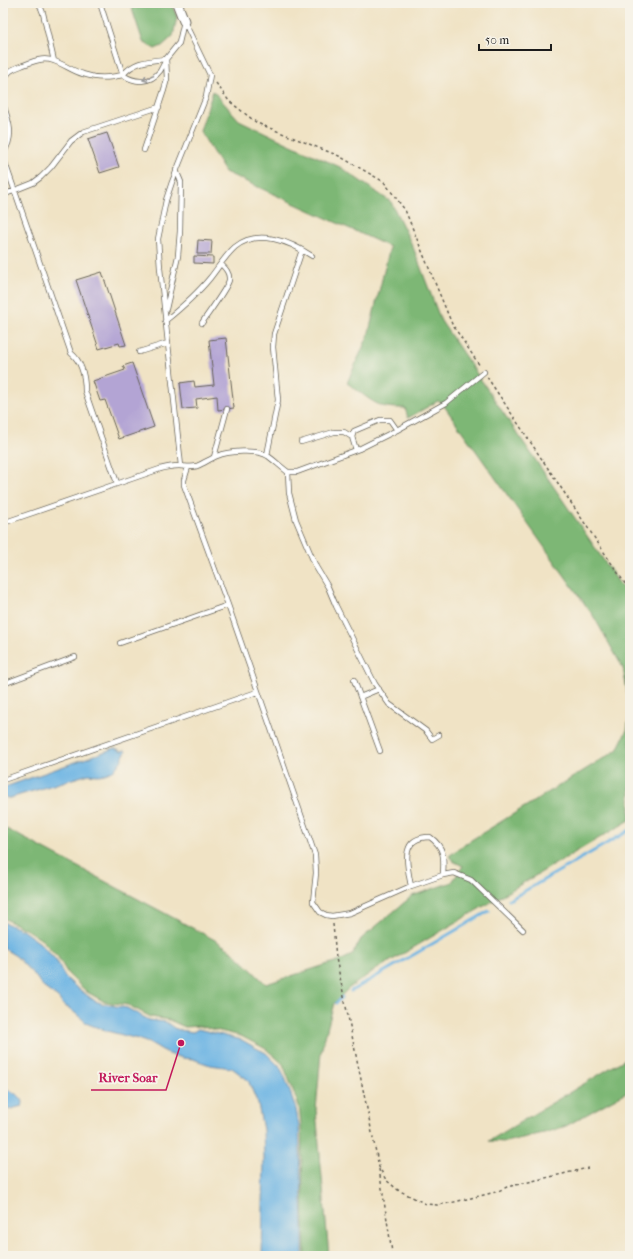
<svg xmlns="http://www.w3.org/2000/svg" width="633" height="1259" font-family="'IM FELL French Canon',serif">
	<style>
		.forest { fill: #7db775; stroke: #4c6a48 }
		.water { fill: #6cb4e3; stroke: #446880 }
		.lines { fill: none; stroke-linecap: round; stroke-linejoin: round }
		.stream { stroke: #6cb4e3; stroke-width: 3 }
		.building { fill: #b3a4d4 }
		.service-casing { stroke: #666257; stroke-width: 6 }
		.minor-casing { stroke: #666257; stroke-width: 11 }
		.path { stroke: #666257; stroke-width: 1.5; stroke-dasharray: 3 3; stroke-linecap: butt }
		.service { stroke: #fff; stroke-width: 4.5 }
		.minor { stroke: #fff; stroke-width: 9 }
		.oneway { stroke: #999 }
		.leader { fill: none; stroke: #c2185b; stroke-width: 1.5 }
		.callout-dot { fill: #c2185b; stroke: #f7f3e8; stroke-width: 1.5 }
		.callout-label { font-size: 13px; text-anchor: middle; font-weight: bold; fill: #c2185b; stroke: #f7f3e8; stroke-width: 4; stroke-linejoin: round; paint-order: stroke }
	</style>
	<rect width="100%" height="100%" fill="#f7f3e8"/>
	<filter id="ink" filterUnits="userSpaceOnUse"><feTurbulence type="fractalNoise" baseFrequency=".025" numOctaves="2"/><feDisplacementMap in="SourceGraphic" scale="8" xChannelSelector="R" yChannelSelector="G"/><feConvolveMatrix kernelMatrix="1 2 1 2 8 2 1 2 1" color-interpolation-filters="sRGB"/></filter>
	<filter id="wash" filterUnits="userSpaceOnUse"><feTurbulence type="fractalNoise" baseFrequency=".012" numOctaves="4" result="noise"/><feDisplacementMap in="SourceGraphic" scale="16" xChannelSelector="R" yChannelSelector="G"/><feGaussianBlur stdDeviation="0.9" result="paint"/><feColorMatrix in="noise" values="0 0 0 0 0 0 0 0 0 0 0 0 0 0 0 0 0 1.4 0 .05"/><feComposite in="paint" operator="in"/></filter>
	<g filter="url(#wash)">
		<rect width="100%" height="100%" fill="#f0e3c5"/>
		<path class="forest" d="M130 3H171L177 17 173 36 162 46 155 49 143 42Z
			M213 91 239 120 287 143 340 167 391 202 413 247 441 321 630 599V698L628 697 623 668 594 617 442 403 438 401 408 418 405 408C397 408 389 408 382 406 369 401 358 390 347 383L368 336 390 247 225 172 200 131Z
			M630 709V820L372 972 349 988 334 1003 321 1052 316 1110 329 1256H305L304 1224 301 1124 299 1106 283 1064 266 1049 241 1036 199 1026 185 1027 169 1020 151 1017 128 1005 105 1002 87 992 68 974 58 957 42 940 27 930 3 918V827L215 940 232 951 266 984 344 959 352 955 361 939 412 896 452 882 463 866 453 861 449 856 468 842 617 750 627 730Z
			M630 1056V1090L566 1126 548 1132 505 1142 489 1141Z"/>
		<path class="water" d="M115 748 122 751 125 750 126 752C123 755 123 757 121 761 114 773 102 777 89 774L10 798H7L3 795V788L5 787Z
			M3 922 22 930 40 943 56 960 65 977 76 987 95 1001 104 1004 127 1008 149 1020 166 1022 174 1028 180 1030 193 1032 198 1029 242 1040 256 1048 266 1053 280 1067 286 1080 296 1109 299 1126 303 1224V1256H262L264 1158 263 1130 258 1104 248 1080 232 1068 210 1065 193 1059 183 1058 169 1054 154 1045 138 1039 107 1031 88 1024 69 1008 64 1006 58 998 43 987 36 977 16 956 3 948Z
			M3 1088C10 1091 27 1097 22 1106L3 1111Z"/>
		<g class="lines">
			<path class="stream" d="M509 900 630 830
				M351 991 489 911
				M336 1003 342 997"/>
		</g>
		<g id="blocks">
			<path class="building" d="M107 133 119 167 100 173 88 139Z
				M198 240 212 241 211 254H197Z
				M194 256 213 257V264L194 263Z
				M102 272 126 345 120 346 119 343 99 349 76 280Z
				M226 338 234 408 218 410 217 396 196 399 197 408 183 409 180 383 194 381 195 387 214 385 209 340Z
				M132 363 154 427 119 439 105 400 100 401 93 381 125 370 123 366Z"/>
		</g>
	</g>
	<g filter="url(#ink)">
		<use href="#blocks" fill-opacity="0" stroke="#666257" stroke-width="1"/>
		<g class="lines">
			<defs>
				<path id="service" d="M39 3 43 13 54 61
					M100 3 123 75C135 83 150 84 160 71 162 68 164 63 166 60
					M3 81C7 72 12 69 21 66 27 64 33 61 39 60 55 56 68 70 83 74 97 79 109 78 123 75 134 61 149 61 166 59
					M3 104C9 121 15 137 3 153
					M144 150 164 90 167 79 166 59 179 43 184 21
					M3 157 71 353C82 362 85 377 85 391L117 483
					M3 195 33 183 41 177 51 167 71 141 83 132 159 107
					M166 309 178 256 180 231 181 182 176 170
					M165 321C181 308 197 294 210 278 218 268 225 256 235 247 258 228 291 242 312 256
					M202 323C207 315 228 287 229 280 230 273 225 268 221 264
					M139 352 168 343
					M301 442 334 432H344L352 437
					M356 450 352 437 354 431 380 420H390L397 430
					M267 455 278 400 273 347 274 334 302 250
					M214 457 227 409
					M181 466 160 268 158 239 166 200 172 182 206 97 210 75 184 21
					M188 467 184 480V485L228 605 315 855 316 873 313 902 320 912 326 915 332 916 350 913 411 886 443 875 454 873 471 880 523 930
					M288 472 289 493 296 520 316 567 328 587 336 606 375 684 389 704 426 731 432 739 439 735
					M3 523 160 469C167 467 172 466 179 466 185 466 190 468 197 466 204 463 210 459 217 456 228 451 257 449 268 456 275 461 281 467 288 472H297L359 449 397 430 446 403 484 372
					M120 643 228 605
					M354 680 380 751
					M3 684 75 657
					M360 697 379 689
					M3 780 257 692
					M411 886C407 865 399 837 430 837 445 848 444 858 443 875"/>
				<path id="minor" d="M177 3 184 21"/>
			</defs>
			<use href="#service" class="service-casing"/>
			<use href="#minor" class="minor-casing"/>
			<path class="path" d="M216 83 229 101 257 123 339 156 384 182 405 210 452 324 480 366
				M487 377 630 591
				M333 924 336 958 379 1167 386 1180 398 1190 426 1204 437 1205 450 1203 496 1192 507 1187 588 1168
				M379 1169 392 1252"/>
			<use href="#service" class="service"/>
			<use href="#minor" class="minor"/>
		</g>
		<defs><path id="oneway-shaft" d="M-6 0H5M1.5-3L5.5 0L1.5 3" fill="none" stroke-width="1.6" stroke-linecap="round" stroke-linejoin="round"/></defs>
		<use class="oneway" href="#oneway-shaft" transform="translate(148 78) rotate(158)"/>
	</g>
	<path class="leader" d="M181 1043L166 1090H91"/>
	<circle class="callout-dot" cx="181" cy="1043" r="4"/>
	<g class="callout-label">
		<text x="128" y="1082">River Soar</text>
	</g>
	<rect width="633" height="1259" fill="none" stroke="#f7f3e8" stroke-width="16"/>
	<path d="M479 44v6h72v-6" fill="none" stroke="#1c1c1c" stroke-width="2"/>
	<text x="485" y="44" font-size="12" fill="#1c1c1c" stroke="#f7f3e8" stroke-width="3" paint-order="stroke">50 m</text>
</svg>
